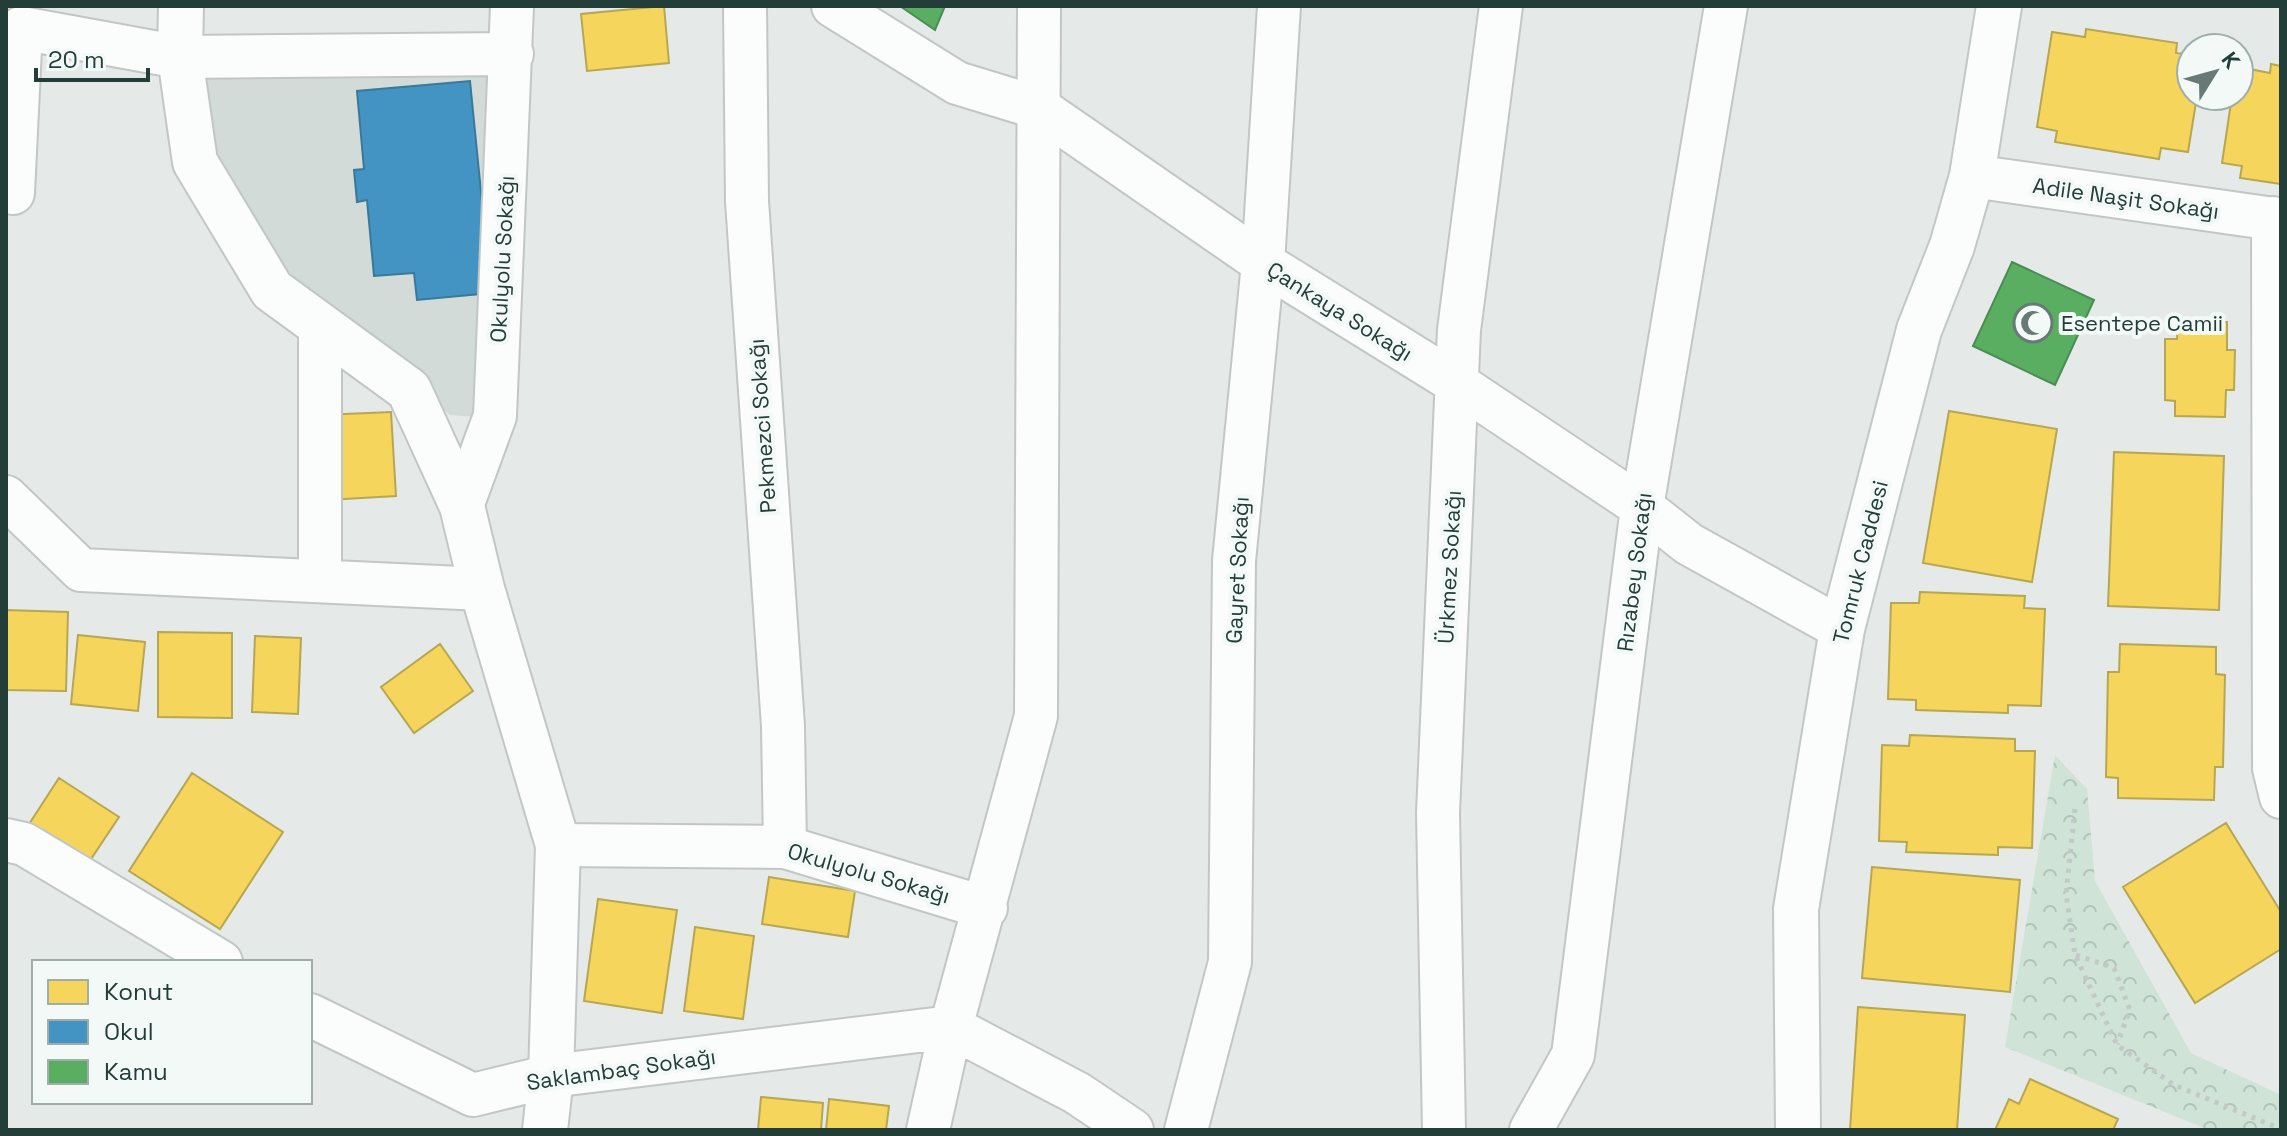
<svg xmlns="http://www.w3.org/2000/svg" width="2287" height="1136" font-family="'Space Grotesk',sans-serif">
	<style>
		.built { fill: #d3dbd8 }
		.forest { fill: url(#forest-crowns) }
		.homes { fill: #f6d55c; stroke: #b7a752; stroke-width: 2 }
		.schools { fill: #4393c3; stroke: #39799a; stroke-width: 2 }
		.public { fill: #5aae61; stroke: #4a8c55; stroke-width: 2 }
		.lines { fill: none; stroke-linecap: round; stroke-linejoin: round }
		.minor-casing { stroke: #c2c7c5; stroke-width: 46 }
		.tertiary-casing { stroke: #c2c7c5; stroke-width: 48 }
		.secondary-casing { stroke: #c1c8c6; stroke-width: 48 }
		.path { stroke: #c2cac8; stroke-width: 5; stroke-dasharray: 4 6; stroke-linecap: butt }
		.minor { stroke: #fbfcfc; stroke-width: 42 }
		.tertiary { stroke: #fbfcfc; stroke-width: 44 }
		.secondary { stroke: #fbfcfc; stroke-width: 44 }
		.labels { text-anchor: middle; stroke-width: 8; stroke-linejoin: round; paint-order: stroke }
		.street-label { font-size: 22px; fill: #233d39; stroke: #f3f9f7 }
		.poi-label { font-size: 22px; fill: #233d39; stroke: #f3f9f7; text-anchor: start }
	</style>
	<defs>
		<pattern id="forest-crowns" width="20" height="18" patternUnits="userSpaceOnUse" patternTransform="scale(2)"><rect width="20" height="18" fill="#cfe3d7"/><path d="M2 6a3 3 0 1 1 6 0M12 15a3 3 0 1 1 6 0" fill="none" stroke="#b1c4b9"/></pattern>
	</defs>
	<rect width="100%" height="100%" fill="#e5eae8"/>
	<path class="built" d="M497 72 476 417 450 415 278 272 215 171 204 76Z"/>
	<path class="forest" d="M2055 755 2087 789 2095 881 2191 1053 2281 1095V1130H2209L2005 1047Z"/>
	<path class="homes" d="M664 6 669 63 587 71 581 14Z
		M2086 29 2177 43 2176 53 2191 55V96H2197L2188 152 2161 148 2159 159 2055 142 2057 131 2037 127 2052 32 2085 37Z
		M2271 64 2281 66V184L2240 178 2242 166 2222 163 2232 96H2239V67L2270 73Z
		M2178 321 2227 322V350H2235L2234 390H2226L2225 417 2175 416V401L2165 400V339H2177Z
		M1949 411 2057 429 2032 582 1923 563Z
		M391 412 396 496 327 500 322 415Z
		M2114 452 2224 456 2219 610 2108 606Z
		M1920 592 2025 596 2024 608 2045 609 2041 706 2008 705V713L1916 710V700L1888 699 1891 603H1919Z
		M6 610 68 612 66 691 6 690Z
		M158 632 232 633V718L158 717Z
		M78 635 145 642 138 711 71 704Z
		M255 636 301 638 298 714 252 712Z
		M440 644 473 691 414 733 381 687Z
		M2120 644 2216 647V674L2225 675 2223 767H2215L2214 800 2118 798V778L2106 777 2108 672H2119Z
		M1910 735 2015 739V751H2035L2032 848 1998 847V855L1906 852 1907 842 1879 841 1882 745 1909 746Z
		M192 773 283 832 220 929 129 871Z
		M59 778 119 817 81 874 22 835Z
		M2226 823 2281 912V949L2195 1003 2123 887Z
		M1872 867 2020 880 2010 992 1862 978Z
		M769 877 855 891 848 937 762 924Z
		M598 899 677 910 662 1013 584 1001Z
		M695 927 754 936 743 1019 684 1011Z
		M1858 1007 1965 1015 1957 1130H1850Z
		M2030 1079 2118 1119 2113 1130H1995L2009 1099 2019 1104Z
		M761 1097 823 1103 821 1130H758Z
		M829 1099 889 1106 886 1130H826Z"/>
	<path class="schools" d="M470 81 491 293 417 300 414 273 374 276 367 200 357 202 354 170 364 169 357 91Z"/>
	<path class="public" d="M900 6H945L935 30Z
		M2012 262 2094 300 2055 385 1973 346Z"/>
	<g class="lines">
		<defs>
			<path id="minor" d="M745 6 747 201 783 726 785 847
				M833 6 957 83 1039 108 1263 263 1458 384 1642 507 1689 544 1842 629
				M1972 176 2281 220
				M13 193 21 28 180 57 512 54
				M2273 218 2274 768 2281 797
				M320 327V581
				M6 497 81 570 482 589
				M462 506 495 416 512 6
				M6 840 24 844 221 962
				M558 845 785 847 986 908
				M310 1015 473 1095 551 1076 951 1027
				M951 1027 1077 1093 1132 1130
				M928 1130 951 1027 1036 716 1039 6
				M1186 1130 1230 962 1234 561 1263 263 1279 6
				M1444 1130 1438 813 1459 330 1501 6
				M1531 1130 1573 1055 1642 507 1726 6"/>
			<path id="tertiary" d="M181 6 180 57 195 162 272 290 409 390 462 506 482 589 558 845 551 1076 545 1130"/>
			<path id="secondary" d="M1798 1130 1796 909 1842 629 1919 330 1952 246 1972 176 1999 6"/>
		</defs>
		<use href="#minor" class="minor-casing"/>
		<use href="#tertiary" class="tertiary-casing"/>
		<use href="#secondary" class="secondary-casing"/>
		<path class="path" d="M2075 809 2066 894 2075 955 2117 1045 2174 1085 2281 1129
			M2076 955 2114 968 2130 1010 2117 1044"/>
		<use href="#minor" class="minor"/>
		<use href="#tertiary" class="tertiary"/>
		<use href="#secondary" class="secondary"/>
	</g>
	<defs>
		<symbol id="mosque-ring" viewBox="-11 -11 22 22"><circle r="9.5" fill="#f3f9f7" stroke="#677a76" stroke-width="1.5"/><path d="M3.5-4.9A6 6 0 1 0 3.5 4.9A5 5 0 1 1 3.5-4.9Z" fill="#677a76"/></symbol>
	</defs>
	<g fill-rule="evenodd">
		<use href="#mosque-ring" x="2011" y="301" width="44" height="44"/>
	</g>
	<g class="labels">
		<g class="street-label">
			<text transform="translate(2126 198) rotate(8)" y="8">Adile Naşit Sokağı</text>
			<text transform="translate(502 259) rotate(-87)" y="8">Okulyolu Sokağı</text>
			<text transform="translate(1340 311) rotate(32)" y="8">Çankaya Sokağı</text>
			<text transform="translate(762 426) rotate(-94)" y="8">Pekmezci Sokağı</text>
			<text transform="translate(1860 562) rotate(-76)" y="8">Tomruk Caddesi</text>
			<text transform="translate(1449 567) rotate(-87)" y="8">Ürkmez Sokağı</text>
			<text transform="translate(1237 570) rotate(-87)" y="8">Gayret Sokağı</text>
			<text transform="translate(1634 572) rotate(-83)" y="8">Rızabey Sokağı</text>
			<text transform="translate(869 873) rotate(16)" y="8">Okulyolu Sokağı</text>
			<text transform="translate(621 1069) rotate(-8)" y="8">Saklambaç Sokağı</text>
		</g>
		<g class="poi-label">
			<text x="2061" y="331">Esentepe Camii</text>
		</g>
	</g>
	<rect width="2287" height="1136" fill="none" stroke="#233d39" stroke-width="16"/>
	<rect x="32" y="960" width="280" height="144" fill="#f3f9f7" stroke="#a0aeab" stroke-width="2"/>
	<rect x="48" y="980" width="40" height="24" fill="#f6d55c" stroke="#a0aeab" stroke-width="2"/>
	<text x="104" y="1000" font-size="24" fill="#233d39">Konut</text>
	<rect x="48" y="1020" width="40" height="24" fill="#4393c3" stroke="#a0aeab" stroke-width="2"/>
	<text x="104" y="1040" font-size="24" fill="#233d39">Okul</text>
	<rect x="48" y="1060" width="40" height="24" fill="#5aae61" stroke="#a0aeab" stroke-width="2"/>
	<text x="104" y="1080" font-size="24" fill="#233d39">Kamu</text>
	<g transform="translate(2215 72) rotate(53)"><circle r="38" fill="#f3f9f7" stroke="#a0aeab" stroke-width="2"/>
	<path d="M0-6L14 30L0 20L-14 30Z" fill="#677a76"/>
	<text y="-12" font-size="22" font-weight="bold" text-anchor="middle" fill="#233d39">K</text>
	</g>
	<path d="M36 68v12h112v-12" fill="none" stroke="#233d39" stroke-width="4"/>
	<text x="48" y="68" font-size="24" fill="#233d39" stroke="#f3f9f7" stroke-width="6" paint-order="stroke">20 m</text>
</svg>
